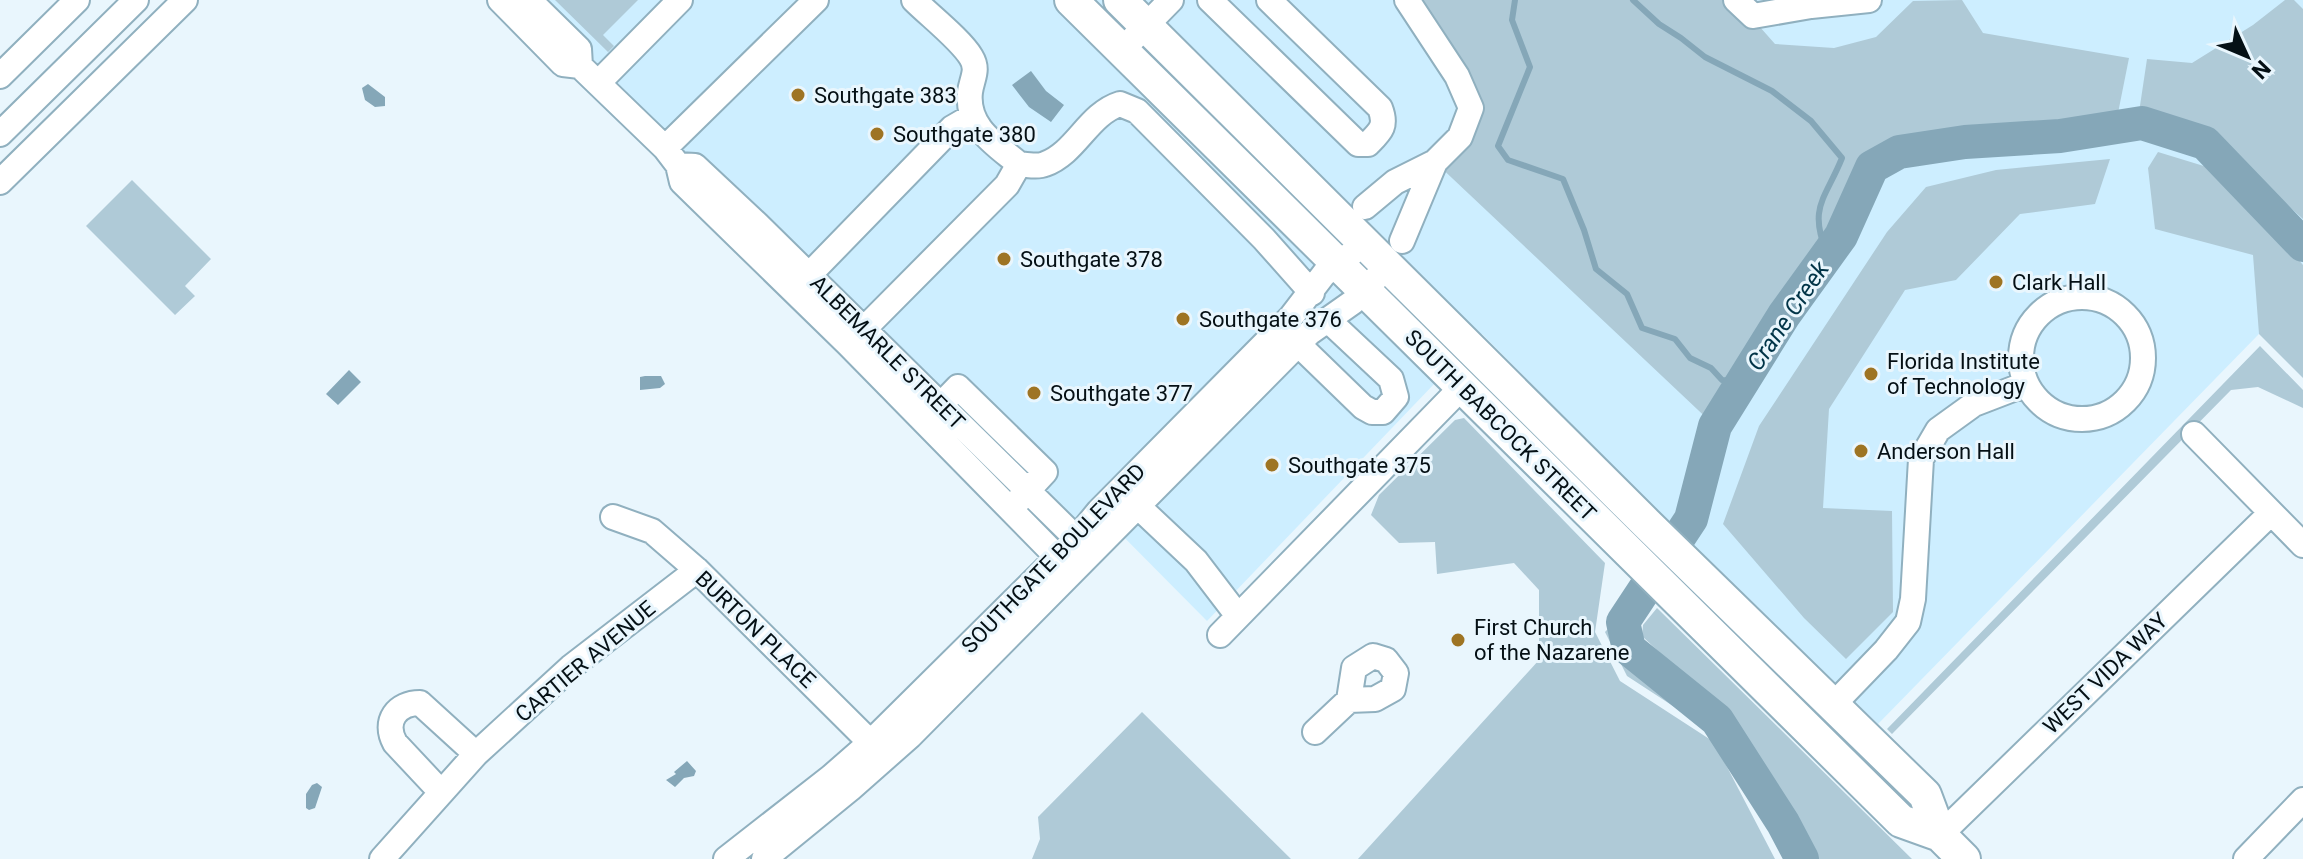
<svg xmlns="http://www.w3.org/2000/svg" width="2303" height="859" font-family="Roboto,sans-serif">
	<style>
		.built { fill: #cdeeff }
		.green { fill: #afcad7 }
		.water { fill: #85a7b8 }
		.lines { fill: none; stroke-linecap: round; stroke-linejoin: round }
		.stream { stroke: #85a7b8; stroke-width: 6 }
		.river { stroke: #85a7b8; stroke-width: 34 }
		.minor-casing { stroke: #90b0bf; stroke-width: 28 }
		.major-casing { stroke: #90b0bf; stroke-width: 36 }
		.minor { stroke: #fff; stroke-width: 24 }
		.major { stroke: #fff; stroke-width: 32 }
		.poi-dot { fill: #9e7423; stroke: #e9f6fd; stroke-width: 3 }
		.labels { text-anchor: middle; stroke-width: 6; stroke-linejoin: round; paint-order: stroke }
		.poi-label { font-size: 22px; fill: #051015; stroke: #e9f6fd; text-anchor: start }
		.street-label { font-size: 22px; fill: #051015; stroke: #e9f6fd }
		.water-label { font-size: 24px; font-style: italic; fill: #013447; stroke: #e9f6fd }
	</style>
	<rect width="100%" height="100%" fill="#e9f6fd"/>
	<path class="built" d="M514 0H2303V289L1878 724 1707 560 1482 334 1207 621 1099 512 1067 544Z"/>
	<path class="green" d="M555 0H638L603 35 614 46 608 52Z
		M1407 0H1736L1775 44 1834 48 1876 37 1913 1 1962 0 1983 33 2129 58 2117 118 1902 137 1865 156 1872 167 1841 236 1784 315 1715 426 1435 162 1471 108Z
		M2285 0H2294L2303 9V219L2215 140 2175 126 2138 119 2147 59 2192 63 2253 25Z
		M2158 152 2207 167 2276 233 2303 265V378L2259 334 2253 255 2155 229 2148 168Z
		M2110 159 2095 204 2020 214 1956 280 1905 290 1829 409 1823 508 1892 511 1893 612 1846 659 1804 618 1723 524 1759 426 1887 232 1926 187 1996 170Z
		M132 180 211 259 185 286 195 296 175 315 86 226Z
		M2260 346 2303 390V408L2258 387 2231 390 1892 734 1887 729Z
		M1464 418 1605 563 1595 632 1620 681 1714 742 1775 859H1358L1539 660V590L1514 563 1437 574 1435 542 1399 543 1371 515 1379 495 1455 420Z
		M1648 587 1926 859 1663 602 1652 600 1635 621V640L1721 721 1725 735 1792 836 1804 859H1785L1722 738 1627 676 1605 632Z
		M1657 608 1912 859H1814L1800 832 1733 731 1728 717 1642 636 1643 625Z
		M1142 712 1291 859H1032L1040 839 1038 817Z"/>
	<path class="water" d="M1031 71 1046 91 1064 105 1051 122 1029 107 1012 85Z
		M368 84 385 97V106L375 107 365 100 362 88Z
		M349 370 361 382 338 405 326 394Z
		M645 376H661L665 384 660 388 640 390V377Z
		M687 761 696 771 694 776 684 778 675 787 666 780 676 774 674 772Z
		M317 783 322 787 315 808 309 810 306 808V794L312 785Z"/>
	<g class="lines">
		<path class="stream" d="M1515 0 1512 20 1530 67 1498 146 1508 160 1563 179 1584 230 1596 269 1627 294 1642 328 1675 339 1690 358 1711 368 1722 380 1743 381
			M1633 0 1659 24 1681 38 1705 57 1772 91 1811 121 1842 158C1825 200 1808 207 1827 254"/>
		<path class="river" d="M1802 859 1783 823 1717 720 1629 649 1623 622 1691 519 1715 426 1784 315 1841 236 1872 167 1899 152 1965 142 2060 136 2142 123 2205 143 2303 245"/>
		<defs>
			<path id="minor" d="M500 0 563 64 580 66 665 148 678 165 682 182 848 344 1068 568
				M529 0 579 49 580 66
				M1210 0 1358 144H1368C1381 131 1387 126 1380 108L1269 0
				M1736 0 1753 16 1811 6
				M1811 0V6L1869 0
				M1122 50 1171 0
				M0 76 77 0
				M599 82 680 0
				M0 134 136 0
				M665 148 816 0
				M1019 164C1027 165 1038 167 1045 164 1076 153 1088 114 1120 104L1137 111 1264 239 1312 293
				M678 165 695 166 758 225 1087 549
				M0 182 185 0
				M1365 207 1395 182 1435 162 1460 137 1471 108 1457 76 1407 0
				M1402 241 1435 162
				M809 275 952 128 971 117
				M2021 358a61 61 0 1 1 122 0a61 61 0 1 1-122 0Z
				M855 338 1007 185 1019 164C995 144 966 127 970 92 972 78 979 70 971 57 961 40 929 15 914 0
				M1298 344 1363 407 1372 412H1383L1396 397 1391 379 1328 320
				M929 417 958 387 1045 472 1018 501
				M2194 434 2303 545
				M1126 495 1196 561 1238 616
				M613 517 652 531 697 570 882 754
				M1220 635 1462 387
				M1832 706 1886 650 1908 622 1913 599 1921 459 1938 430 1974 404 2026 384
				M1315 732 1349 700 1375 699 1393 689 1396 673 1386 660 1373 656 1354 668 1349 700
				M440 791 395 743C383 721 397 703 420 703L476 754
				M1940 835 2271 513
				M382 859 476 754 571 667 697 570
				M726 859 831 777 871 742 1076 539 1099 511 1291 317 1324 274 1351 254
				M764 859 850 789 910 736 1309 333 1353 302 1376 278
				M2246 859 2303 800"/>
			<path id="major" d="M1071 0 1901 821 1940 835
				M1120 0 1646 523 1925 795 1940 835 1964 859"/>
		</defs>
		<use href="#minor" class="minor-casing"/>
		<use href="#major" class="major-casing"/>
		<use href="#minor" class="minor"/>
		<use href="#major" class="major"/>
	</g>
	<g class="poi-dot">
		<circle cx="798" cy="95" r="8"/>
		<circle cx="877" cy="134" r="8"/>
		<circle cx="1004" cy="259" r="8"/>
		<circle cx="1996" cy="282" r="8"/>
		<circle cx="1183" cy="319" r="8"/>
		<circle cx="1871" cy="374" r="8"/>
		<circle cx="1034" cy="393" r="8"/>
		<circle cx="1861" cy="451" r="8"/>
		<circle cx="1272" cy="465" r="8"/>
		<circle cx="1458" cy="640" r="8"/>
	</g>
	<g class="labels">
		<g class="poi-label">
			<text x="814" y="103">Southgate 383</text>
			<text x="893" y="142">Southgate 380</text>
			<text x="1020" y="267">Southgate 378</text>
			<text x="2012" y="290">Clark Hall</text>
			<text x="1199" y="327">Southgate 376</text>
			<text x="1887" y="369">Florida Institute<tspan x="1887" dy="25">of Technology</tspan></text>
			<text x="1050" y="401">Southgate 377</text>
			<text x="1877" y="459">Anderson Hall</text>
			<text x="1288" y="473">Southgate 375</text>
			<text x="1474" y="635">First Church<tspan x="1474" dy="25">of the Nazarene</tspan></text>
		</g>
		<g class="street-label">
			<text transform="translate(888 352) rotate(45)" y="8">ALBEMARLE STREET</text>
			<text transform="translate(1501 425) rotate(45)" y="8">SOUTH BABCOCK STREET</text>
			<text transform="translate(1053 558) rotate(-46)" y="8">SOUTHGATE BOULEVARD</text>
			<text transform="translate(756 629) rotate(44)" y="8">BURTON PLACE</text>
			<text transform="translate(585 661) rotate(-40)" y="8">CARTIER AVENUE</text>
			<text transform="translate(2105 673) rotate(-44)" y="8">WEST VIDA WAY</text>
		</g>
		<g class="water-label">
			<text transform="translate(1788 316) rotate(-56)" y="8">Crane Creek</text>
		</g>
	</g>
	<g transform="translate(2247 56) rotate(134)" stroke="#e9f6fd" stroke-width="6" paint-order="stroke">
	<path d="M0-6L14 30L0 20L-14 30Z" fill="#051015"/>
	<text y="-12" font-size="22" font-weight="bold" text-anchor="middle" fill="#051015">N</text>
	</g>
</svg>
